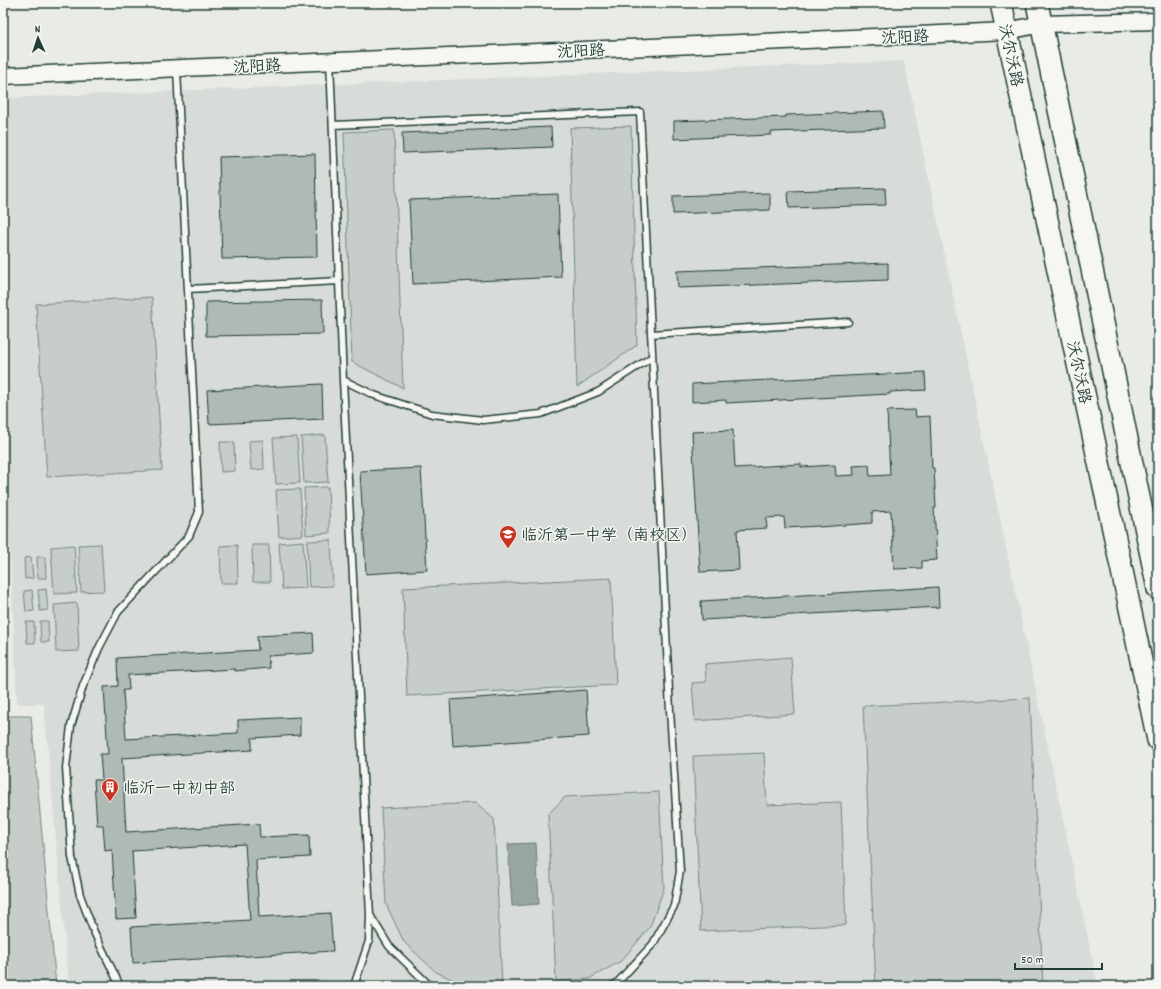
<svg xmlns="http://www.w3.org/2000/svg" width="1161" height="989" font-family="Dekko,'LXGW WenKai TC',sans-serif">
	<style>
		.built { fill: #d8dcd8 }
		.green { fill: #c7cec9; stroke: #73867e }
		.water { fill: #99a6a0; stroke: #687c75 }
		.building { fill: #b0bab5; stroke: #1f3d34 }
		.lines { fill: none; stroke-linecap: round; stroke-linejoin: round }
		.service-casing { stroke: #1f3d34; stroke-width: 9 }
		.tertiary-casing { stroke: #1f3d34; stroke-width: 19 }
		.trunk-casing { stroke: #1f3d34; stroke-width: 24 }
		.service { stroke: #f6f6f2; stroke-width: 6 }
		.tertiary { stroke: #f6f6f2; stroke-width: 16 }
		.trunk { stroke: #f6f6f2; stroke-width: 21 }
		.labels { text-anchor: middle; stroke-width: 3; stroke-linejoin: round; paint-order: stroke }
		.street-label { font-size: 16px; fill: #1f3d34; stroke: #f6f6f2 }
		.poi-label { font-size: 16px; fill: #1f3d34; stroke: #f6f6f2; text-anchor: start }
	</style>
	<rect width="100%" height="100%" fill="#e9ebe7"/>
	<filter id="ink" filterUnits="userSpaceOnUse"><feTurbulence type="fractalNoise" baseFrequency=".025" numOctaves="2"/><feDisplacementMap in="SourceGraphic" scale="8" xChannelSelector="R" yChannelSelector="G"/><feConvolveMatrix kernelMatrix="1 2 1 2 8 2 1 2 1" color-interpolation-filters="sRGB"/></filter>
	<g filter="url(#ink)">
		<path class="built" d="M904 61 1098 986H69L44 704H17L3 394V98Z"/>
		<path class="green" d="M631 126 637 345 577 387 570 128Z
			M394 130 403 388 352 362 344 132Z
			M152 297 162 470 47 477 36 304Z
			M325 435 328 482 304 483 301 437Z
			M297 437 300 483 276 484 273 438Z
			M263 440 264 469 251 470 249 441Z
			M220 442H234L235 471 221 472Z
			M328 487 330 533 306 535 304 488Z
			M300 489 303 535 279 537 276 490Z
			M331 540 333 586 309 587 307 541Z
			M303 541 306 588 282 589 279 543Z
			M101 544 104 591 81 592 78 545Z
			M74 545 77 593 54 594 51 547Z
			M237 545 238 583H221L220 546Z
			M252 545H269L270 582H253Z
			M31 557 33 578 25 579 24 558Z
			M37 557H45L46 578H38Z
			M611 578 616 685 407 696 403 588Z
			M46 589 48 610 40 611 38 590Z
			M32 590 34 611 26 612 24 591Z
			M77 603 79 651 56 652 54 605Z
			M3 609 7 716H31L56 986H3Z
			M40 621H48L49 642H41Z
			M26 622H34L35 643H27Z
			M791 657 795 714 695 721 692 683 706 682 705 664Z
			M1030 698 1043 986H876L863 706Z
			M764 753 767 805 841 802 846 925 701 931 693 756Z
			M659 792 664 888 650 927 621 961 589 979 556 981 548 814 565 797Z
			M475 803 494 819 502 986H467L436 972 404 942 386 904 381 808Z"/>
		<path class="water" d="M536 843 539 904 512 906 508 844Z"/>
		<path class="building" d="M883 111 884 128 771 132V135L674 139V121L786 117V115Z
			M551 127 552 147 403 153 402 133Z
			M315 154 317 257 222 259 219 157Z
			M885 188 886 205 789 208 788 191Z
			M770 193V210L673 214V196Z
			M558 194 561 277 413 284 409 200Z
			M888 263V280L678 288 677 271Z
			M322 300 323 334 206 336V302Z
			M925 372 926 390 890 392V394L726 403V400L692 402V384Z
			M322 384 323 419 209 424 207 390Z
			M915 410 916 417 930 416 932 468H934L936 508H934L937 560 922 561V568L894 569 891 511 872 512V523L819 527V526L785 528 784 517 766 518 767 528 737 530 739 570 700 572 692 432 733 430 735 468 801 464V467L835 465 836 476 854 475 853 466 869 465 870 476 890 475 887 411Z
			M421 468 427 570 366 574 360 471Z
			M938 587 939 607 702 620 701 601Z
			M313 633 314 653 268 656 269 668 235 671V669L128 675 129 690H123L126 739 238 733V720L300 717V735L252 738V750L122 758 126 832 259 824 260 837 309 835 310 857 256 860 259 917 330 913 333 951 133 963 131 927 250 920 245 844 132 851 136 918 116 919 112 850 105 851 103 825H97L94 780H102L100 754H108L104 687 118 686 117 658 258 650 257 636Z
			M586 690 589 736 453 746 450 700Z"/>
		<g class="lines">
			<defs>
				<path id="service" d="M330 61 343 380 370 915 369 941 354 986
					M333 125 640 112 670 710 680 871 674 906 653 944 616 984 612 986
					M188 289 339 281
					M651 334 848 322
					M343 380 374 395 432 414 483 420 541 414 598 392 652 357
					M370 915 389 946 427 983 432 986
					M120 986 94 932 80 895 72 857 66 768 71 726 83 686 99 648 118 612 189 536 199 512 177 70"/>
				<path id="tertiary" d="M3 76 1007 31 1042 24 1158 21"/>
				<path id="trunk" d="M1001 3 1158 740
					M1037 3 1158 589"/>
			</defs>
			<use href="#service" class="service-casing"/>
			<use href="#tertiary" class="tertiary-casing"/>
			<use href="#trunk" class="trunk-casing"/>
			<use href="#service" class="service"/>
			<use href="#tertiary" class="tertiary"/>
			<use href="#trunk" class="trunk"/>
		</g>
	</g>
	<defs>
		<symbol id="school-pin" viewBox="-11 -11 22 30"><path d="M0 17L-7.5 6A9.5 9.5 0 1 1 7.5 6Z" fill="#c8321e" stroke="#f6f6f2"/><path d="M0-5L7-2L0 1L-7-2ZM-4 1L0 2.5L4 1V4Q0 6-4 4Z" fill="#fff"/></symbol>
		<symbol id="building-pin" viewBox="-11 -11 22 30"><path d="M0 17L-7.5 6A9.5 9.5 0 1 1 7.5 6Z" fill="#c8321e" stroke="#f6f6f2"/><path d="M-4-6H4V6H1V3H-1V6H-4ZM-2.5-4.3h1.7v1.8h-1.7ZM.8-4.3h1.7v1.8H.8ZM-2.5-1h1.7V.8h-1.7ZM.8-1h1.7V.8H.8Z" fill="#fff"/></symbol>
	</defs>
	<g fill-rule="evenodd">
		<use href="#school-pin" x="498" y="524" width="20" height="27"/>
		<use href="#building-pin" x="100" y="777" width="20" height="27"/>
	</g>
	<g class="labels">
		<g class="street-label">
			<text transform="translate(905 36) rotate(-3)" y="6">沈阳路</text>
			<text transform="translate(581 50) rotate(-3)" y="6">沈阳路</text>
			<text transform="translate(1012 55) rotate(78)" y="6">沃尔沃路</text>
			<text transform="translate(257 65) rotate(-3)" y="6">沈阳路</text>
			<text transform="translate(1080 372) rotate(78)" y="6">沃尔沃路</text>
		</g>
		<g class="poi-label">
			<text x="521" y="540">临沂第一中学（南校区）</text>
			<text x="123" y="793">临沂一中初中部</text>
		</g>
	</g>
	<rect width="1161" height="989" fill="none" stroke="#f6f6f2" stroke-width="16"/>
	<rect x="8" y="8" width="1145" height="973" fill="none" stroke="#1f3d34" stroke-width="1.5" filter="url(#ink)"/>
	<g transform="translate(38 38) rotate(357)" stroke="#f6f6f2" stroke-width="3" paint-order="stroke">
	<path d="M0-3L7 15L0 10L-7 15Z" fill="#1f3d34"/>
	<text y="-6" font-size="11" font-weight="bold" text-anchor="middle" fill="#1f3d34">N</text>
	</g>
	<path d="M1015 963v6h87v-6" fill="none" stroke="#1f3d34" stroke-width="2"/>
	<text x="1021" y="963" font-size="12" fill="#1f3d34" stroke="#f6f6f2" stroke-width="3" paint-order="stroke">50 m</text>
</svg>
